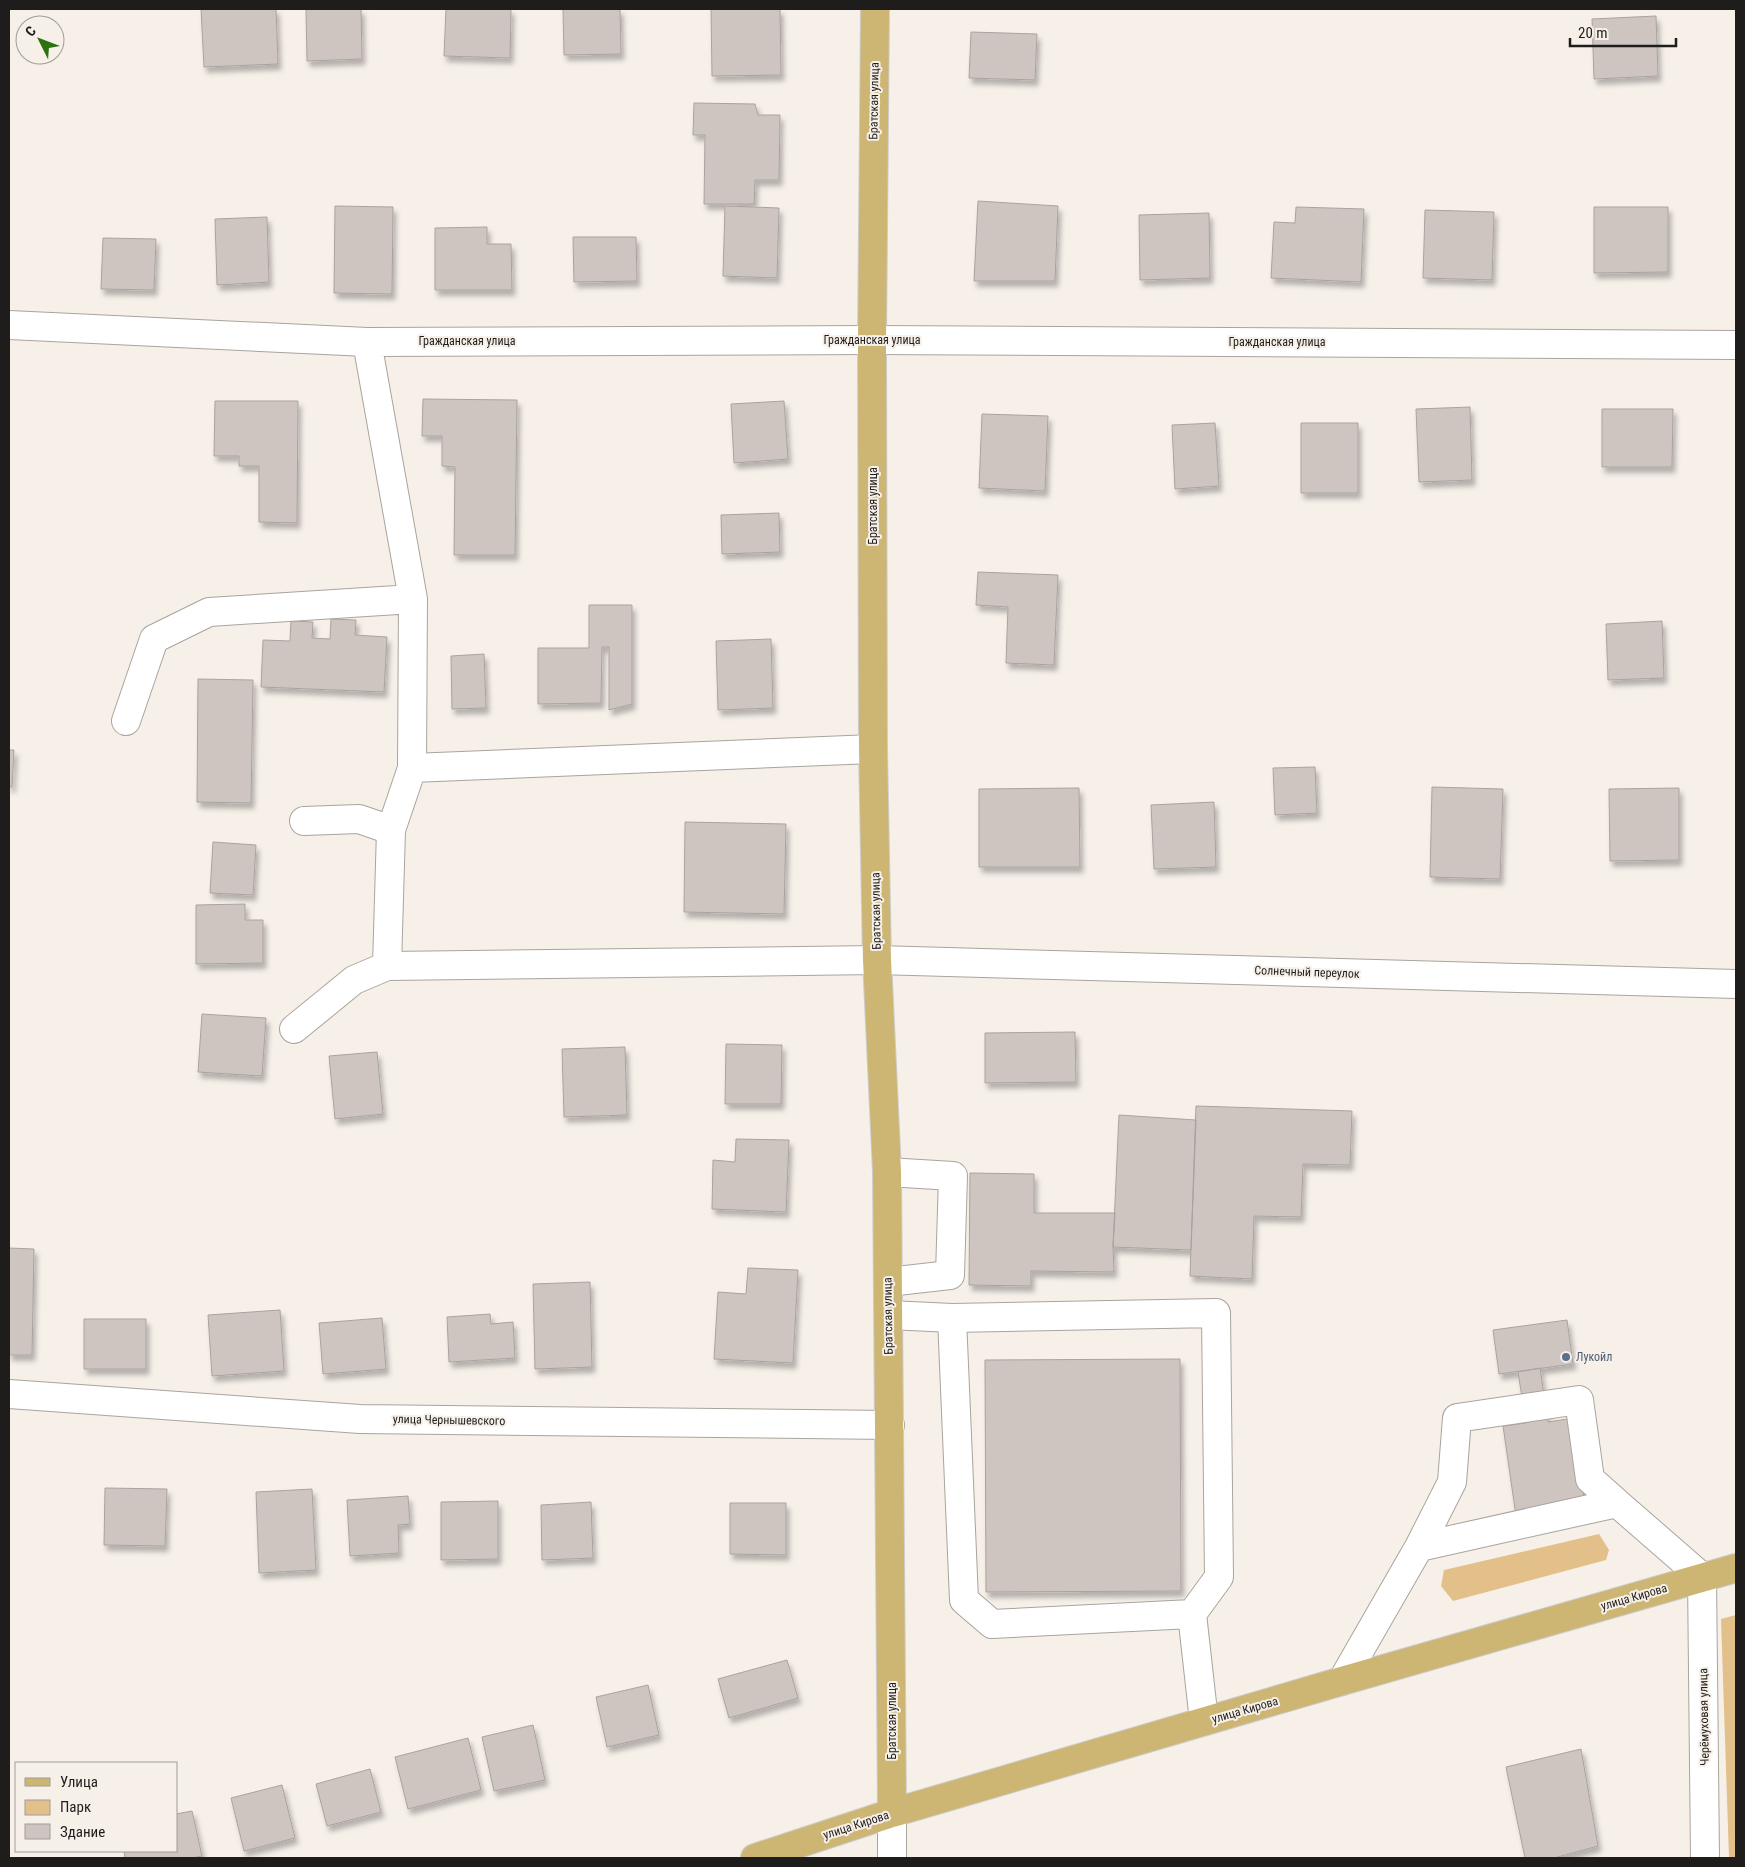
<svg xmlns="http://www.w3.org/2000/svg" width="1745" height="1867" font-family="'Roboto Condensed',sans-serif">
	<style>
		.green { fill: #e3bf8a }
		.building { fill: #cec5c1; stroke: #aba29f; filter: url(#shadow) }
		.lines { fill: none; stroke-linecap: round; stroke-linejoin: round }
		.minor-casing { stroke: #a9a49d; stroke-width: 30 }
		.major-casing { stroke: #cecdcd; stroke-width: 30 }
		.minor { stroke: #fff; stroke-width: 28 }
		.major { stroke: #cdb573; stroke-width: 28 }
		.service-dot { fill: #5c6f8a; stroke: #f6f0e9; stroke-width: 2 }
		.labels { text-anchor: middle; stroke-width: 4; stroke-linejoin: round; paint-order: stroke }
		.street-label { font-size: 12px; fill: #1f1d1b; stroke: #f6f0e9 }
		.service-label { font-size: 12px; fill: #4e5e75; stroke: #f6f0e9; text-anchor: start }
	</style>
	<defs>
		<filter id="shadow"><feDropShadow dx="3" dy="5.5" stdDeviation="2.5" flood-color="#0004"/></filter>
	</defs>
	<rect width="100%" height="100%" fill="#f6f0e9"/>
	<path class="green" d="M1599 1534 1609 1550 1606 1560 1453 1601 1441 1586 1444 1570Z
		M1736 1615V1858H1729L1721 1619Z"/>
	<path class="building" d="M201 9H276L278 64 204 67Z
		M306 9H361L362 59 307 61Z
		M446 9H511L510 58 444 56Z
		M563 9H620L621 54 564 55Z
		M711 9H780L781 75 712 76Z
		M1656 16 1658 76 1594 79 1592 19Z
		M971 32 1037 34 1035 80 969 78Z
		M694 103 755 104 758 115H780L779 180H755L754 204H704L705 135H693Z
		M978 201 1058 206 1055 281H974Z
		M335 206 393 207 392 294 334 293Z
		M725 206 779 208 777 278 723 276Z
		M1296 207 1364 209 1361 282 1271 278 1274 222 1295 223Z
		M1594 207H1668V272L1594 273Z
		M1425 210 1494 212 1492 280 1423 278Z
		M1209 213 1210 278 1140 280 1139 215Z
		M267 217 269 282 217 285 215 219Z
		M487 227V244H511L512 290H435V228Z
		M573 237H636L637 281 574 282Z
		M103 238 156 239 154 290 101 289Z
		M423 399 517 400 515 555H454L455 467 442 466V436H422Z
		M215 401H298L297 523 259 522V466H239V456H214Z
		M784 401 788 459 734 463 731 404Z
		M1470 407 1472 480 1419 482 1416 409Z
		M1602 409H1673L1672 467H1602Z
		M982 414 1048 416 1045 491 979 488Z
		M1215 423 1219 486 1175 489 1172 425Z
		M1301 423H1358V493H1301Z
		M779 513 780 552 722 554 721 515Z
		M978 572 1058 575 1054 665 1006 663 1008 607 976 605Z
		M589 605H632V704L609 710V647H602L601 703 538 704V648H589Z
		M331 619 356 620 355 635 387 637 384 692 261 687 263 640 290 641 291 621 313 622 312 638 330 639Z
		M1662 621 1664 678 1608 680 1606 624Z
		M771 639 773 708 718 710 716 641Z
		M484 654 486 708 452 709 451 656Z
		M198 679 253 680 251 803 197 802Z
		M9 750H14L12 787H9Z
		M1315 767 1317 813 1275 815 1273 768Z
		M1432 787 1503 789 1500 879 1430 877Z
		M1079 788 1080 867H979V789Z
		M1679 788V860L1610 861 1609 789Z
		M1214 802 1216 867 1154 869 1151 805Z
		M685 822 786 824 784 914 684 912Z
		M213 842 256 845 253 895 210 893Z
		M245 904V920H263V963L196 964V905Z
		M202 1014 266 1018 262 1076 198 1072Z
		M1075 1032 1076 1082 985 1083V1033Z
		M726 1044 782 1045 781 1104H725Z
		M625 1047 627 1115 564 1117 562 1049Z
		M377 1052 383 1114 335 1119 329 1056Z
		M1196 1106 1352 1111 1350 1165 1303 1164 1301 1217 1254 1216 1252 1279 1190 1276Z
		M1119 1115 1196 1120 1191 1250 1113 1247Z
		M736 1139 789 1140 786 1212 712 1209 713 1160 735 1162Z
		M970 1173 1034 1174V1213H1115L1113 1247 1114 1272 1031 1271V1286L969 1285Z
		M9 1248 34 1249 32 1355H9Z
		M748 1268 798 1270 793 1363 714 1359 718 1292 746 1294Z
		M590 1282 592 1367 535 1369 533 1284Z
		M280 1310 284 1371 212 1376 208 1315Z
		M490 1314 491 1324 513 1322 515 1358 449 1362 447 1317Z
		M382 1318 386 1369 323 1374 319 1323Z
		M84 1319H146V1369H84Z
		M1567 1320 1573 1364 1499 1374 1493 1330Z
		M1180 1359 1181 1591 986 1592 985 1360Z
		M1540 1368 1548 1422 1573 1418 1585 1506 1516 1516 1503 1426 1526 1423 1518 1372Z
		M105 1488 167 1489 165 1546 104 1545Z
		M312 1489 316 1570 259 1573 256 1492Z
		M408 1496 410 1524 398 1525 399 1553 350 1556 347 1500Z
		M498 1501V1559L441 1560V1502Z
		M591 1502 593 1558 542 1560 541 1505Z
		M730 1503H786V1555L730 1554Z
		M787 1660 798 1698 729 1718 718 1679Z
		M648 1685 659 1735 607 1747 596 1697Z
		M533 1725 545 1780 494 1791 482 1737Z
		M468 1738 481 1790 408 1809 395 1757Z
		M1581 1749 1598 1846 1554 1858H1525L1506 1767Z
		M370 1769 381 1812 327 1826 316 1784Z
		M282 1785 295 1838 244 1851 231 1798Z
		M192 1811 202 1856 192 1858H125L124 1851H176V1814Z"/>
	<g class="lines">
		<defs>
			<path id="minor" d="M9 325 367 342 872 340 1736 345
				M367 342 413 599 412 768 391 830 387 966 877 960 1736 984
				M126 721 154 639 209 612 413 599
				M412 768 873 749
				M304 821 359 819 391 830
				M294 1029 354 980 387 966
				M887 1172 953 1176 950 1275 888 1282
				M889 1315 952 1318 964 1600 992 1624 1192 1614 1204 1721
				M952 1318 1216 1313 1219 1577 1192 1614
				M9 1394 360 1419 890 1425
				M1419 1547 1452 1482 1457 1418 1579 1400 1590 1479 1617 1503
				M1342 1681 1419 1547 1617 1503 1702 1577 1705 1858
				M892 1813V1858"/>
			<path id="major" d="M875 9 872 340 873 749 877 960 887 1172 892 1813
				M755 1858 892 1813 1342 1681 1736 1568"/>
		</defs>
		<use href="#minor" class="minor-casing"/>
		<use href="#major" class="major-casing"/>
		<use href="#minor" class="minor"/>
		<use href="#major" class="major"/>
	</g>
	<circle class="service-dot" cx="1566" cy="1357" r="5"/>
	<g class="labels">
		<g class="street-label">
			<text transform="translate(874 101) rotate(-89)" y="4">Братская улица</text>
			<text x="872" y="344">Гражданская улица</text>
			<text x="467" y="345">Гражданская улица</text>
			<text x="1277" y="346">Гражданская улица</text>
			<text transform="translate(873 506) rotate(-90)" y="4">Братская улица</text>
			<text transform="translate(876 911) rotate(-91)" y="4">Братская улица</text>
			<text transform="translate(1307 972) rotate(2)" y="4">Солнечный переулок</text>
			<text transform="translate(888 1316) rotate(-91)" y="4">Братская улица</text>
			<text transform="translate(449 1420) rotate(1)" y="4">улица Чернышевского</text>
			<text transform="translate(1634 1597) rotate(-16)" y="4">улица Кирова</text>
			<text transform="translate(1245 1710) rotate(-16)" y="4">улица Кирова</text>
			<text transform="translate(1704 1717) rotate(-91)" y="4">Черёмуховая улица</text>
			<text transform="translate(892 1721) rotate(-90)" y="4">Братская улица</text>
			<text transform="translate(856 1825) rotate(-18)" y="4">улица Кирова</text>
		</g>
		<g class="service-label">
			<text x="1576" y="1361">Лукойл</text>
		</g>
	</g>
	<rect width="1745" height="1867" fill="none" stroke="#1f1d1b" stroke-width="20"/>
	<rect x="15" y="1762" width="162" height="90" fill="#f6f0e9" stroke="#a09c97"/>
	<rect x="25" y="1778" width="25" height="8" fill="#cdb573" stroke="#a09c97"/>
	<text x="60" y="1787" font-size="15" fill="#1f1d1b">Улица</text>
	<rect x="25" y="1800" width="25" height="15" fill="#e3bf8a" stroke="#a09c97"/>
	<text x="60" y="1812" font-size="15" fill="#1f1d1b">Парк</text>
	<rect x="25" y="1824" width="25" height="15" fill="#cec5c1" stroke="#a09c97"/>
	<text x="60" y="1837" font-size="15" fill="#1f1d1b">Здание</text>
	<g transform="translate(40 40) rotate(312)"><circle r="24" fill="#f6f0e9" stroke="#a09c97"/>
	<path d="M0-4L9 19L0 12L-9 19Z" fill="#2e7210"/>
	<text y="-8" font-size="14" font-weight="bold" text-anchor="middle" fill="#1f1d1b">С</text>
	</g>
	<path d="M1570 38v8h106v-8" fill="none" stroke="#1f1d1b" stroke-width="2.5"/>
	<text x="1578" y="38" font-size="15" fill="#1f1d1b" stroke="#f6f0e9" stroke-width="4" paint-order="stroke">20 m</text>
</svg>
